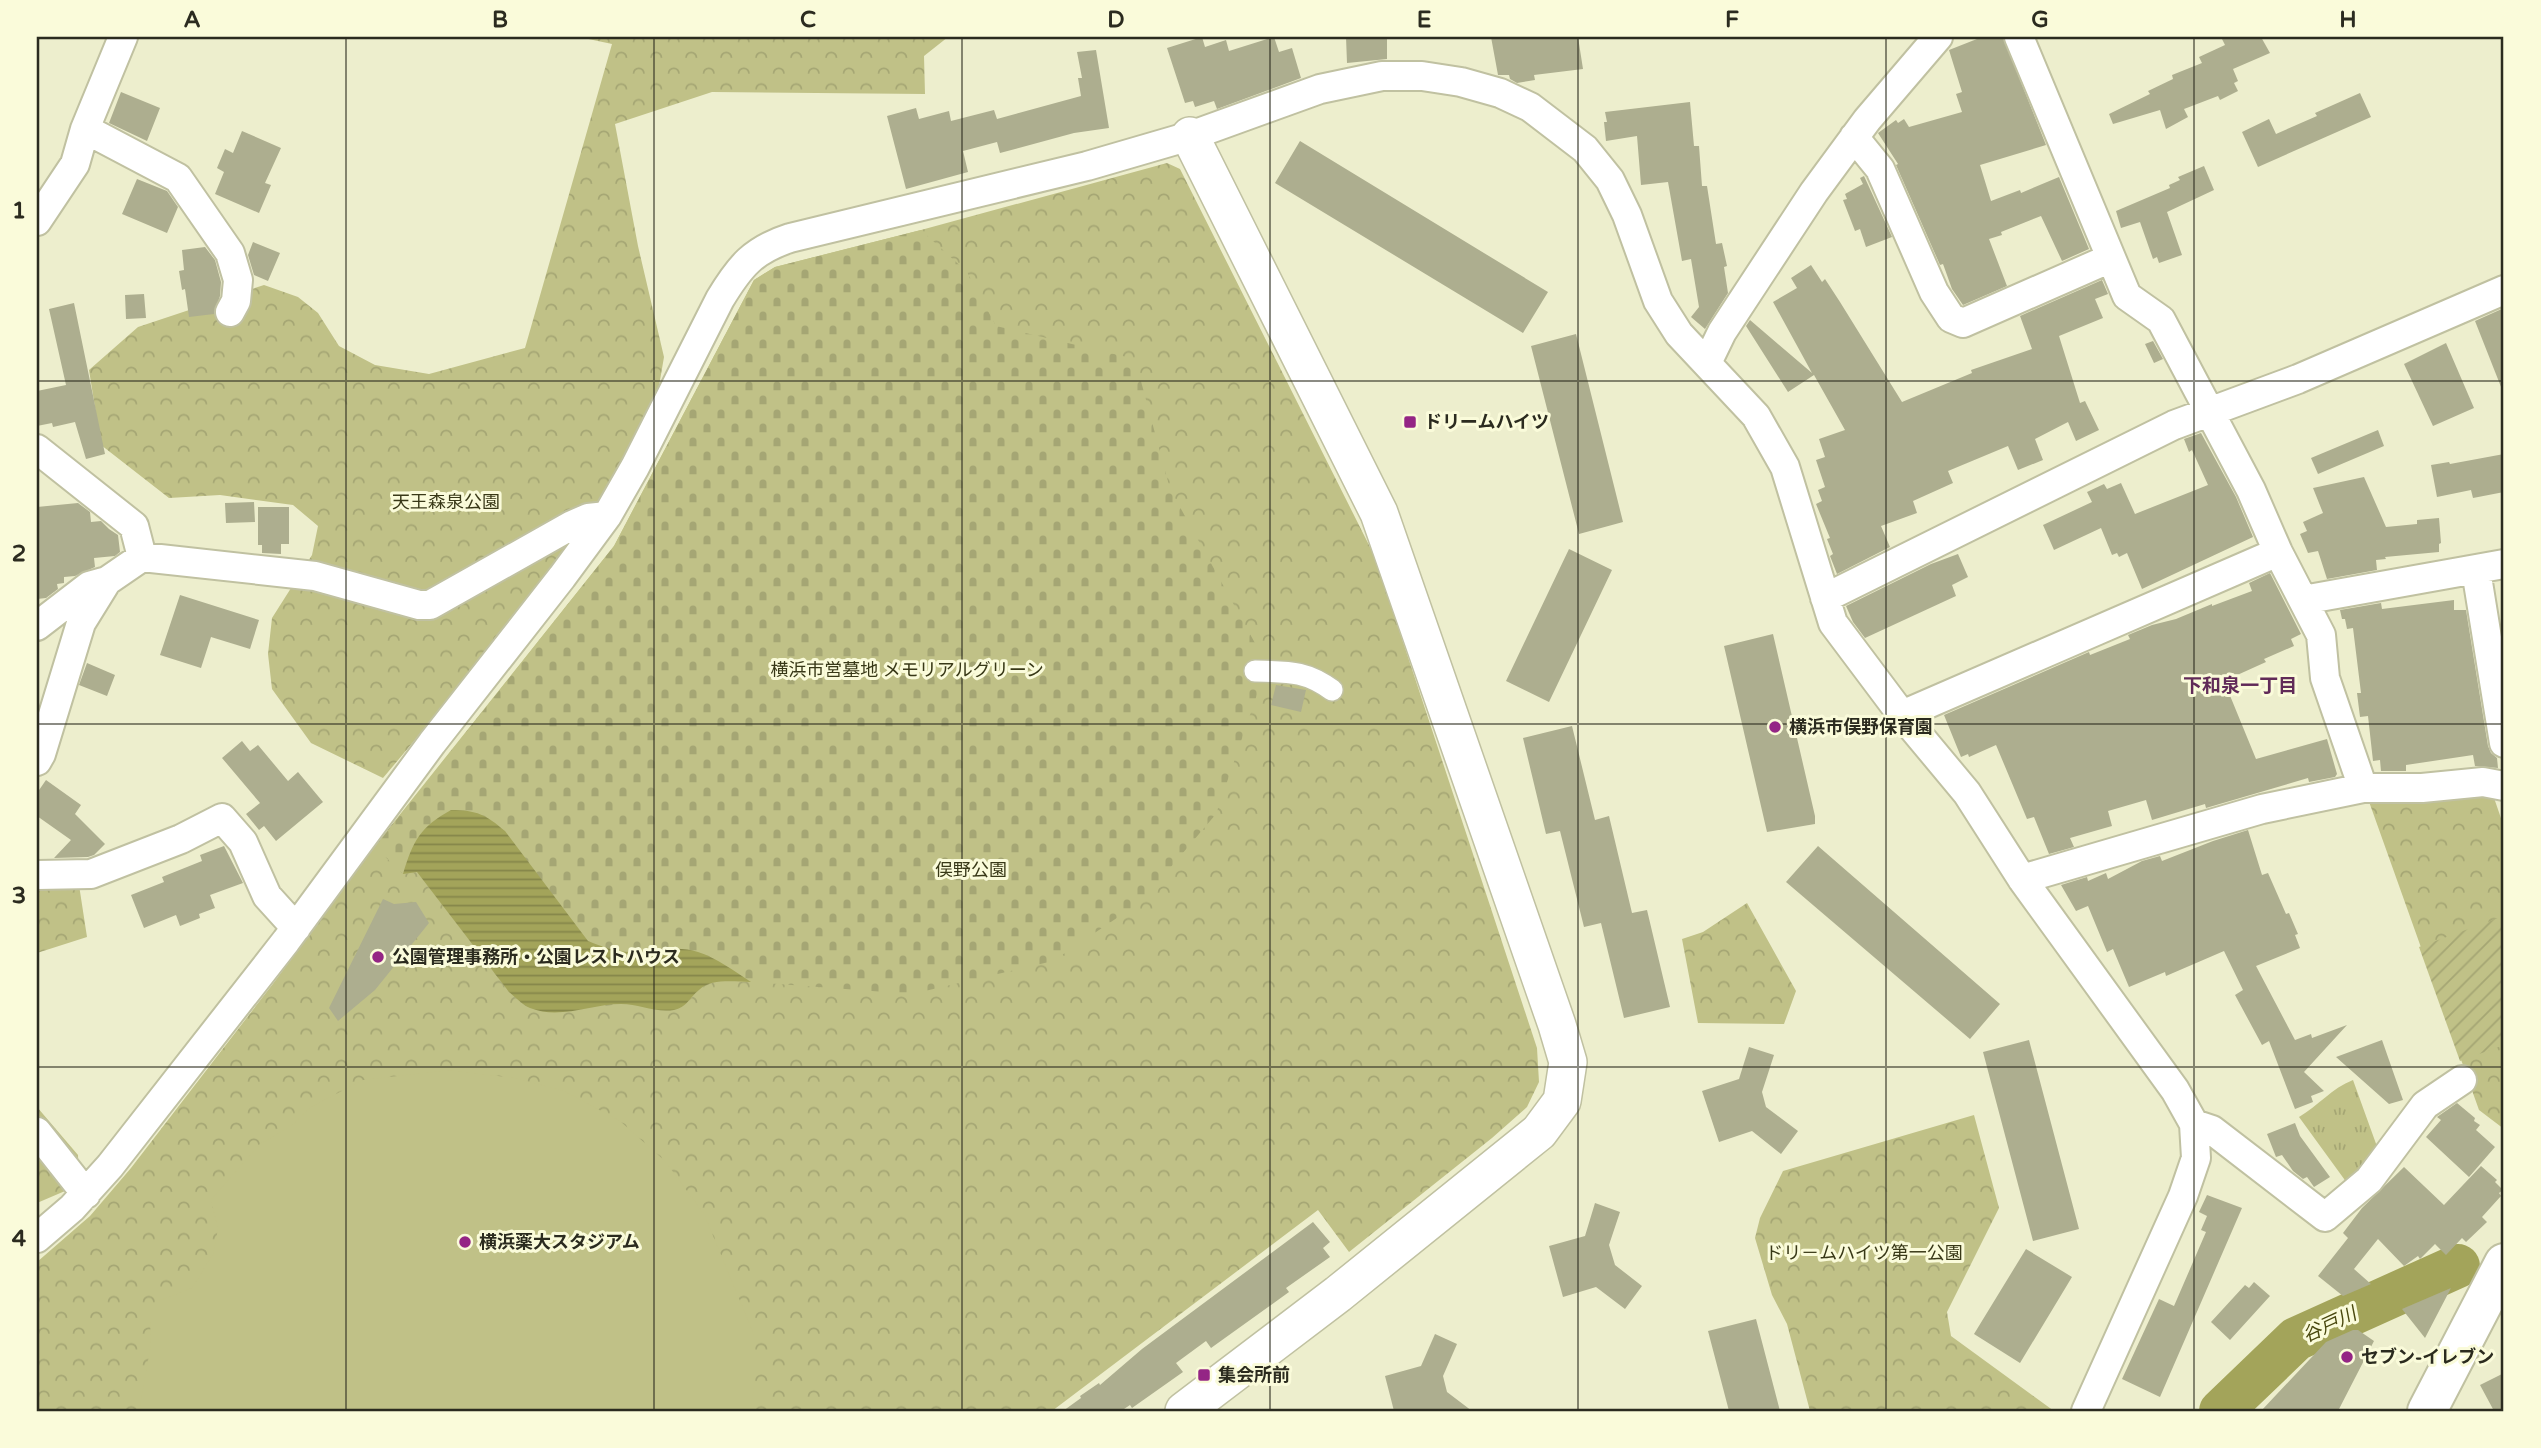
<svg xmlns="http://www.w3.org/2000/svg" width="2541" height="1448" font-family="'Varela Round','Noto Sans JP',sans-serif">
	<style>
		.grass { fill: url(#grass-tufts) }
		.forest { fill: url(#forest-crowns) }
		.cemetery { fill: url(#cemetery-stones) }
		.garden { fill: url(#garden-furrows) }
		.pitch { fill: #c0c187 }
		.water { fill: url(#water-rules) }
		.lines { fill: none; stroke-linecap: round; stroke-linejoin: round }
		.river { stroke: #a3a45a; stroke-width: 44 }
		.building { fill: #adae8f }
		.pedestrian-casing { stroke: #c0c1a1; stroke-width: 24 }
		.minor-casing { stroke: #c0c1a1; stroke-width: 32 }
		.tertiary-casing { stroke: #c0c1a1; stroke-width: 40 }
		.primary-casing { stroke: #c0c1a1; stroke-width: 42 }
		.pedestrian { stroke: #fff; stroke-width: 21 }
		.minor { stroke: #fff; stroke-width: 28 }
		.tertiary { stroke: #fff; stroke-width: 37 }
		.primary { stroke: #fff; stroke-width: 38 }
		.grid { fill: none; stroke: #2b2b1f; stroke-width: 2; stroke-opacity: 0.55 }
		.poi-dot { fill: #942585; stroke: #fafbda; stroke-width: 2.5 }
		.labels { text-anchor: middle; stroke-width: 6; stroke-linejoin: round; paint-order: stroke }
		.poi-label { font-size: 18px; font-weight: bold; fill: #2b2b1f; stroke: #fafbda; text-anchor: start }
		.park-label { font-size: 18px; fill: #383817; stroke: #fafbda }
		.neighbourhood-label { font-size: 19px; font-weight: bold; fill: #612b58; stroke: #fafbda }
		.water-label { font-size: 19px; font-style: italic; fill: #49480e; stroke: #fafbda }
		.neatline { fill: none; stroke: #2b2b1f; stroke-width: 2.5 }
		.grid-label { font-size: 23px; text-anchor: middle; font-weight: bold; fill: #2b2b1f }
	</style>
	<defs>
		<pattern id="grass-tufts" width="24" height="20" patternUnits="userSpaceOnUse" patternTransform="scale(1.75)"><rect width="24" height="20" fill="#c0c187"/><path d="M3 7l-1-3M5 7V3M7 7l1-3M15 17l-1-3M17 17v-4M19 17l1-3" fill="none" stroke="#a5a674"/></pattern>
		<pattern id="forest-crowns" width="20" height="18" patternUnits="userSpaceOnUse" patternTransform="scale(1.75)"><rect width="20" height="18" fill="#c0c187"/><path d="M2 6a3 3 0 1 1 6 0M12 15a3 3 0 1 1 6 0" fill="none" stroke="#a5a674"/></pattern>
		<pattern id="cemetery-stones" width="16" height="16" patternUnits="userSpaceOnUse" patternTransform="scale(1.75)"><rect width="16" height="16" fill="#c0c187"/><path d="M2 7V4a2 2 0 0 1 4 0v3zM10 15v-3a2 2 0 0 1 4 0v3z" fill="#a5a674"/></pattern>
		<pattern id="garden-furrows" width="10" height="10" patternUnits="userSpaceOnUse" patternTransform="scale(1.75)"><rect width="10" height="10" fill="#c0c187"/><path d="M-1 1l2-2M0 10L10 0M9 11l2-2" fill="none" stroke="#a5a674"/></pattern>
		<pattern id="water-rules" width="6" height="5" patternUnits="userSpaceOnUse" patternTransform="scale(1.75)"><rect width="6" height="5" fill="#a3a45a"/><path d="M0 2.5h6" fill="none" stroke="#85864a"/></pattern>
	</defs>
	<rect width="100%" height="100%" fill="#edeecd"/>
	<path class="grass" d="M2353 1080 2379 1152 2347 1183 2299 1117C2318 1106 2332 1088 2353 1080Z"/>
	<path class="forest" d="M579 37H948L924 56 925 94 712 92 615 124 638 246 664 357 652 427 609 509 383 778 311 743 272 689 268 654 272 618 312 555 318 526 293 505 220 495 169 498 101 445 89 370 138 327 264 285 298 297 318 313 339 346 375 365 429 374 525 348 612 44Z
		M1167 163 1180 169 1375 557 1537 1048 1539 1082 1527 1107 1492 1138 1349 1252 1318 1210 1052 1411 992 1409 989 1411H37V1262L90 1216 131 1168 272 985 374 847 614 546 754 280 775 267 921 230Z
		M2492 792 2504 827V1129L2479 1110 2367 796Z
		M37 875 79 885 87 937 37 953Z
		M1747 903 1796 991 1784 1024 1698 1023 1682 939 1703 932Z
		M37 1107 78 1155 79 1185 37 1203Z
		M1974 1115 1999 1208 1947 1312 1951 1336 2054 1411H1810L1787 1324 1772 1295 1755 1238 1760 1218 1783 1171Z"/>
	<path class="cemetery" d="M921 230 967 272 996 326 1135 359 1170 489 1261 654 1262 680 1216 814 1142 901 1053 961 912 994 751 982H715L700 988 689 1001 676 1009 651 1010 642 1005 619 1004 550 1014 528 1008 509 992 417 872 403 874 375 847 614 546 754 280 775 267Z"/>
	<path class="garden" d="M2504 916V1045L2460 1061 2419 947Z"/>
	<path class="pitch" d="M450 1070 515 1078 564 1091 620 1121 665 1161 704 1214 755 1337V1381L750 1411H139L151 1344 150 1321 158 1301 192 1288 213 1254 218 1229 211 1200 260 1144 291 1126 311 1107 363 1080Z"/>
	<path class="water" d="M451 810C477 810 486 815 505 831L588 941C603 947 616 952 631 952 653 953 675 944 698 952 717 958 734 971 751 982 735 982 711 978 699 990 690 997 686 1008 674 1010 655 1013 639 1004 621 1004 591 1004 560 1020 530 1008 523 1005 515 997 509 992L417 872 403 874C413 841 420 827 451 810Z"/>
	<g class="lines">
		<path class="river" d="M2221 1411 2296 1339 2458 1266"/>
	</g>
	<path class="building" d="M1202 37 1205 47 1226 40 1229 51 1274 37 1279 52 1292 48 1301 78 1217 109 1214 101 1195 107 1193 101 1185 103 1167 48Z
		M1346 37H1387V59L1347 63Z
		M1491 37H1578L1583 69 1534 75 1535 80 1517 83 1510 79 1509 75H1498Z
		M1982 37H2003L2046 145 1980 165 1991 201 2020 190 2021 193 2059 177 2089 249 2062 261 2041 216 2001 232 2002 235 1989 239 2007 286 1963 305 1952 289 1943 264 1940 265 1896 165 1898 164 1878 133 1896 120 1898 123 1904 119 1909 127 1962 112 1956 94 1962 92 1949 50Z
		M2221 37H2261L2270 53 2233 69 2238 81 2234 83 2238 91 2220 100 2218 96 2184 109 2188 117 2166 129 2160 110 2113 124 2109 114 2150 94 2148 91 2173 79 2172 75 2202 63 2199 57 2225 45Z
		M1096 50 1109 128 1074 133 1000 153 997 142 963 151 968 172 906 189 887 116 916 108 919 119 949 111 951 121 994 110 997 119 1081 96 1078 78H1082L1077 52Z
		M121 92 160 108 147 141 109 123Z
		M2360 93 2371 117 2258 167 2242 132 2269 119 2276 134 2317 116 2315 113Z
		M1690 102 1694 146H1699L1702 186H1707L1716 244 1722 243 1727 266 1724 267 1728 293 1705 329 1691 317 1699 307 1691 259 1682 261 1668 182 1641 185 1637 136 1606 141 1604 122H1607L1605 112Z
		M242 131 281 148 265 183 271 185 259 213 215 194 224 172 217 168 225 149 233 153Z
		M1300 141 1548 292 1523 333 1275 183Z
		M2204 166 2214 190 2167 212 2182 255 2159 263 2157 257 2153 259 2140 222 2121 228 2116 211 2170 188 2169 185 2180 180 2178 177Z
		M1864 176 1892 237 1866 247 1860 229 1855 231 1843 200 1847 199 1845 194 1863 184 1860 178Z
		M137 179 167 191 178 207 167 233 122 214Z
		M253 242 280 253 268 281 254 275 248 255Z
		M205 247 215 260 221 282 220 296 214 314 189 317 185 289 182 290 179 271 184 270 182 250Z
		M1811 265 1822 282 1825 279 1840 302 1902 402 1972 373 1971 370 2032 349 2020 316 2102 280 2108 294 2095 299 2103 318 2059 336 2080 403 2085 401 2099 430 2076 441 2068 422 2035 439 2043 460 2018 470 2008 446 1948 471 1953 483 1913 501 1917 513 1881 526 1890 547 1837 574 1830 556 1833 554 1827 539 1830 538 1816 504 1822 501 1818 490 1825 487 1816 460 1825 457 1819 439 1845 430 1814 375 1788 392 1746 326 1750 320 1812 373 1773 302 1797 288 1791 278Z
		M144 294 146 318 126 319 125 295Z
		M74 303 105 454 86 459 75 422 53 427 52 423 37 426V391L66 385 49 309Z
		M2504 308V392H2503L2475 321Z
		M1576 334 1623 522 1579 534 1531 346Z
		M2153 341 2163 359 2154 363 2145 344Z
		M2446 343 2474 408 2433 426 2404 364Z
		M2378 430 2384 446 2318 474 2311 458Z
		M2201 433 2236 497 2253 537 2142 589 2127 553 2119 557 2117 553 2112 555 2101 528 2054 550 2043 525 2092 502 2087 492 2104 484 2107 489 2121 483 2135 514 2208 485 2192 450 2189 452 2184 439Z
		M2504 454V492L2473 498 2471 490 2437 497 2431 465 2449 462 2450 464Z
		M2364 477 2386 527 2417 524V520L2439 518 2441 543 2439 544V552L2385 557 2386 559 2376 560 2377 570 2327 579 2318 551 2308 553 2300 534 2307 531 2303 522 2323 513 2313 488Z
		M254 502 255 522 226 523 225 503Z
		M78 503 90 512 91 522 101 521 109 529 118 535 120 552 115 556 94 558 95 567 75 576 64 577V583L57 584 58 589 46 598 37 599V507Z
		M258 507H289V544H281V554L262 553V545H258Z
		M1569 549 1612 570 1549 702 1506 681Z
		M1958 554 1968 577 1952 585 1956 596 1865 638 1853 622 1846 606 1931 564Z
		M2270 573 2301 634 2291 639 2294 646 2264 659 2266 662 2224 681 2256 759 2327 739 2337 774 2335 777 2309 782 2308 778 2206 808 2205 804 2152 820 2146 800 2108 811 2112 826 2070 838 2074 847 2049 854 2034 817 2027 819 1996 745 1969 757 1968 754 1961 757 1944 715 2089 652 2090 655 2130 639 2128 635 2152 625 2176 619 2212 604V606L2252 591 2249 583Z
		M180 595 259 620 250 649 211 637 201 668 160 655Z
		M2454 600V610H2466L2488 746 2491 753 2497 758 2498 768 2475 766 2473 755 2406 765V771H2381L2380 760 2373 761 2368 716 2360 717 2357 693H2361L2353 628 2347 629 2345 619H2342L2340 610 2381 603 2382 609Z
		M1773 634 1815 816V824L1767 832 1724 646Z
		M87 663 115 675 107 696 79 685Z
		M1276 685 1306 690 1301 712 1271 705Z
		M1572 726 1595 820 1609 816 1632 913 1647 910 1670 1007 1624 1018 1601 923 1584 927 1560 831 1546 834 1523 738Z
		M242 741 250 751 258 745 288 781 298 772 323 802 276 841 264 826 259 830 246 814 260 803 222 758Z
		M46 780 81 805 75 814 105 844 94 855 88 857 54 858 71 840 37 816V793Z
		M2248 830 2262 875 2268 873 2286 914 2289 913 2298 934 2295 935 2300 948 2256 966 2295 1040 2311 1034 2312 1038 2347 1025 2304 1072 2324 1091 2311 1096 2313 1102 2295 1109 2269 1041 2262 1045 2235 995 2243 990 2224 951 2166 976 2165 972 2129 987 2113 949 2107 952 2088 906 2076 911 2061 885 2087 877 2088 881 2106 873 2108 879 2142 861 2160 856 2162 861 2213 841Z
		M224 846 243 883 210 895 215 908 199 914 200 918 180 926 176 915 144 928 131 895 164 882 162 877 202 861 200 855Z
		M1818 846 2000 1004 1970 1039 1786 882Z
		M383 899 394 904 416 902 429 923 375 990 338 1021 329 1008Z
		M2029 1040 2079 1229 2033 1241 1983 1052Z
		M2382 1040 2403 1100 2389 1104 2336 1057Z
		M1749 1047 1774 1055 1762 1092 1766 1107 1798 1131 1781 1154 1752 1131 1719 1142 1702 1091 1739 1079Z
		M2457 1103 2475 1118 2474 1121 2480 1125 2476 1130 2495 1147 2469 1177 2426 1137 2441 1120 2437 1117Z
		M2295 1123 2300 1136 2330 1177 2314 1187 2307 1177 2303 1179 2293 1171 2282 1155 2276 1157 2267 1134Z
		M2481 1166 2497 1180 2495 1182 2503 1190 2499 1193 2501 1196 2482 1217 2487 1222 2466 1242 2462 1238 2446 1255 2435 1244 2420 1259 2418 1256 2404 1266 2378 1239 2354 1269 2371 1284 2343 1296 2318 1276 2348 1238 2343 1233 2362 1208 2404 1167 2444 1205Z
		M2207 1195 2242 1208 2160 1397 2122 1379 2159 1299 2174 1306 2206 1232 2201 1230 2207 1216 2199 1212Z
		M1595 1203 1620 1212 1609 1245 1615 1265 1642 1286 1625 1309 1596 1287 1563 1297 1549 1246 1585 1236Z
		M1313 1222 1330 1242 1323 1248 1330 1257 1286 1288 1289 1292 1211 1348 1206 1341 1176 1363 1183 1372 1132 1408 1130 1405 1121 1411H1063L1081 1398 1080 1396 1099 1383 1100 1385 1142 1349Z
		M2026 1249 2072 1277 2020 1363 1974 1334Z
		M2254 1282 2270 1296 2230 1340 2211 1322 2245 1285 2249 1288Z
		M2451 1288 2425 1338 2402 1309Z
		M1756 1319 1780 1411H1729L1708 1331Z
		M2353 1330H2358L2374 1341 2338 1411H2261L2326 1342Z
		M1435 1334 1457 1344 1443 1376 1447 1392 1472 1411H1394L1385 1376 1421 1366Z
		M2504 1373V1411H2494L2480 1385Z"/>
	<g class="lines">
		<defs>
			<path id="pedestrian" d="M1255 671C1287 672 1305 670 1332 690"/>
			<path id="minor" d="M2019 37 2127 296 2161 320 2251 490 2278 552 2321 635 2325 678 2363 788
				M85 129 178 178 230 253 238 280 236 301 230 312
				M1854 137 1880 169 1934 292 1951 318 1963 323 2111 258
				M37 221 75 164 85 129 123 37
				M1707 363 1722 332 1814 192 1867 120 1938 37
				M37 449 134 526 142 557
				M2476 570 2504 743
				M1825 598 2174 425 2298 379 2504 290
				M2303 600 2504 564
				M37 626 89 586 107 581 142 557 315 576 419 605H430L572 525 588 518 607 516
				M1902 715 2278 552
				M37 761 41 754 81 623 107 581
				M37 875 91 874 181 839 222 818 243 842 267 896 296 928
				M2022 879 2262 809 2363 788H2422L2483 782 2504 786
				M2194 1124 2212 1130 2325 1217 2369 1180 2425 1105 2462 1080
				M37 1132 86 1194
				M37 1238 72 1208 110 1166 286 941 432 743 562 577 607 516 635 467 720 299C740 266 753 250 790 238L1087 166 1190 136 1320 89 1382 76H1422L1461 82 1500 93 1530 107 1585 149 1610 180 1627 215 1658 301 1679 334 1756 416 1785 467 1833 623 1902 715 1967 793 2022 879 2175 1090 2194 1124 2196 1158 2183 1196 2086 1411"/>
			<path id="tertiary" d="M1184 1411 1338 1294 1539 1132 1562 1101 1568 1062 1557 1025 1379 513 1190 136"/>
			<path id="primary" d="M2427 1411 2504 1263"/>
		</defs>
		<use href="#pedestrian" class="pedestrian-casing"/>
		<use href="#minor" class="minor-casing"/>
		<use href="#tertiary" class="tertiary-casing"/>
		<use href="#primary" class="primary-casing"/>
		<use href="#pedestrian" class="pedestrian"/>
		<use href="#minor" class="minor"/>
		<use href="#tertiary" class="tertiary"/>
		<use href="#primary" class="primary"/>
	</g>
	<path class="grid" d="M346 37V1411M654 37V1411M962 37V1411M1270 37V1411M1578 37V1411M1886 37V1411M2194 37V1411M37 381H2504M37 724H2504M37 1067H2504"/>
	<g class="poi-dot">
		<rect x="1403" y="415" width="14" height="14" rx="3.5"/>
		<circle cx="1775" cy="727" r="7"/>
		<circle cx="378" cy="957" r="7"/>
		<circle cx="465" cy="1242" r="7"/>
		<circle cx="2347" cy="1357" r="7"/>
		<rect x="1197" y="1368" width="14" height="14" rx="3.5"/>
	</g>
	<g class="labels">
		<g class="poi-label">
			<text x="1424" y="428">ドリームハイツ</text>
			<text x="1789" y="733">横浜市俣野保育園</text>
			<text x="392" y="963">公園管理事務所・公園レストハウス</text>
			<text x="479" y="1248">横浜薬大スタジアム</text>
			<text x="2361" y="1363">セブン-イレブン</text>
			<text x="1218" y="1381">集会所前</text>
		</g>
		<g class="park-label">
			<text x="446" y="508">天王森泉公園</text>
			<text x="907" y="676">横浜市営墓地 メモリアルグリーン</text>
			<text x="971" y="876">俣野公園</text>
			<text x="1864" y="1259">ドリ－ムハイツ第一公園</text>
		</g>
		<g class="neighbourhood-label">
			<text x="2240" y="692">下和泉一丁目</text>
		</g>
		<g class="water-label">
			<text transform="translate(2329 1324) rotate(-25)" y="7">谷戸川</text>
		</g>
	</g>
	<rect width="2541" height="1448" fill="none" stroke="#fafbda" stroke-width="77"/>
	<rect x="38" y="38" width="2464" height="1372" class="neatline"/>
	<g class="grid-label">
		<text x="192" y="27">A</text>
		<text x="500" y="27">B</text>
		<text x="808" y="27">C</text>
		<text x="1116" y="27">D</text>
		<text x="1424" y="27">E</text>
		<text x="1732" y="27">F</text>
		<text x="2040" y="27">G</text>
		<text x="2348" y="27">H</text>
		<text x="19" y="218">1</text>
		<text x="19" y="561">2</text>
		<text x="19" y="903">3</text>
		<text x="19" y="1246">4</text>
	</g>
</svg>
